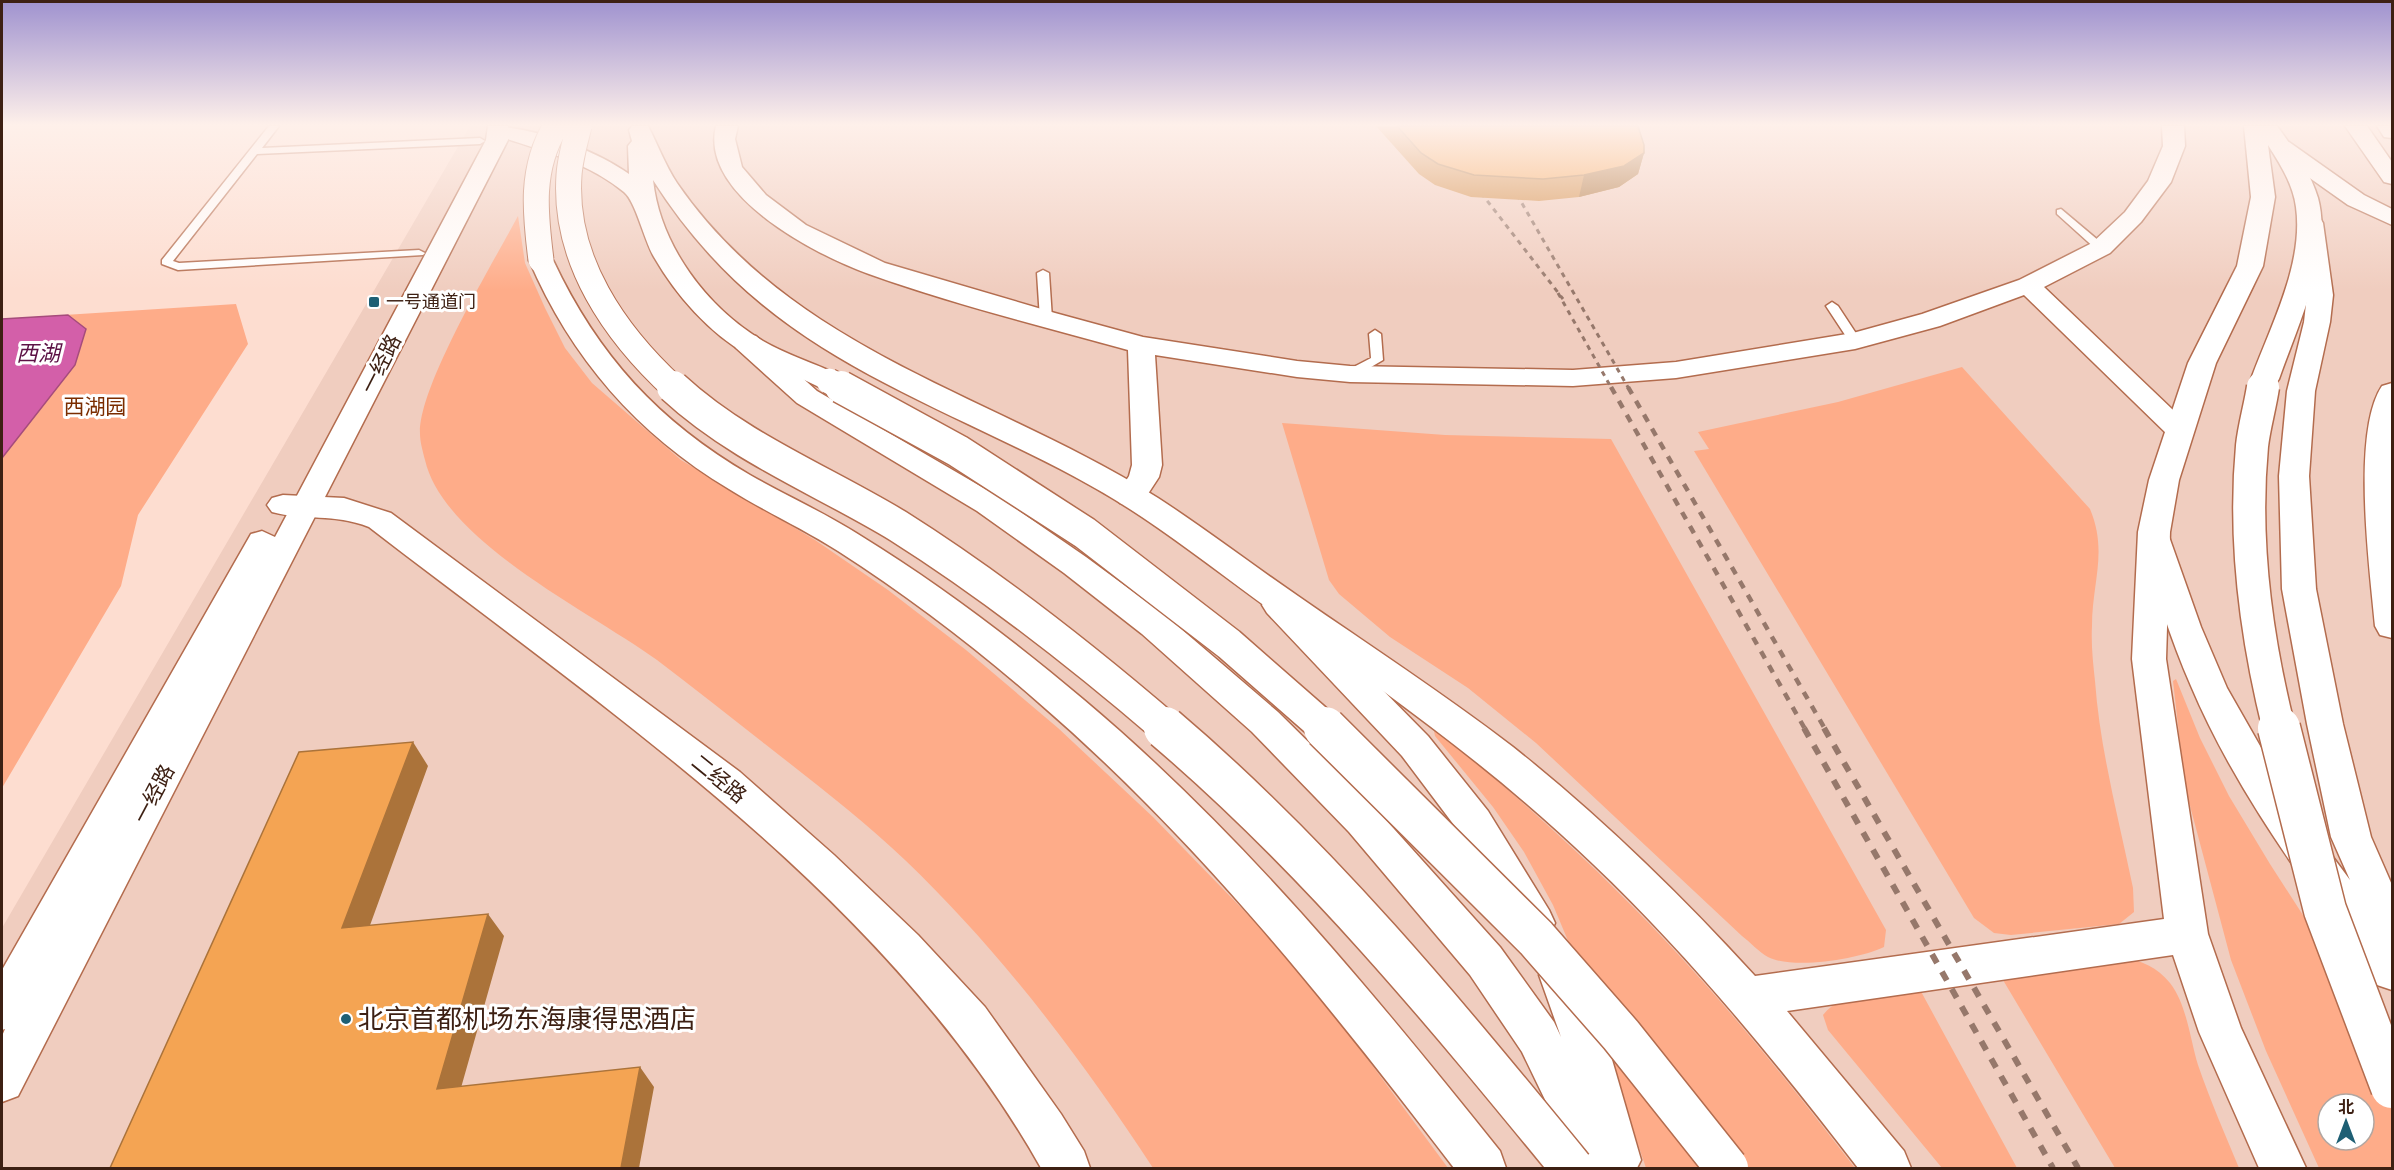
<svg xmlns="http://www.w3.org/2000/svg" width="2394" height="1170" font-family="Cabin,'Noto Sans SC',sans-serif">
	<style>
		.built { fill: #f0cdbf; fill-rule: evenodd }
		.green { fill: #feac89; fill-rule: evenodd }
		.water { fill: #d35fa9; stroke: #a64c7c; stroke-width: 1.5 }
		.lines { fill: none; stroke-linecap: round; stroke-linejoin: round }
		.service-casing { stroke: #b36c4e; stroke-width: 3 }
		.tertiary-casing { stroke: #b36c4e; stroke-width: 3 }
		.secondary-casing { stroke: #b36c4e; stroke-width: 3 }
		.trunk-casing { stroke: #b36c4e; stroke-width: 3 }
		.service { fill: #fff; fill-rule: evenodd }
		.tertiary { fill: #fff; fill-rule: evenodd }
		.secondary { fill: #fff; fill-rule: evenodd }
		.trunk { fill: #fff; fill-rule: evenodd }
		.rail-far2 { stroke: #96786b; stroke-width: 3; stroke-dasharray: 5 5; stroke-linecap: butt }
		.rail-far1 { stroke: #96786b; stroke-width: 4.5; stroke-dasharray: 8 8; stroke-linecap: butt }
		.rail { stroke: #96786b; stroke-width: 6; stroke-dasharray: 10 10; stroke-linecap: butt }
		.secondary-bridge-casing { stroke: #b36c4e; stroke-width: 27; stroke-linecap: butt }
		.trunk-bridge-far2-casing { stroke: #b36c4e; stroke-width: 27; stroke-linecap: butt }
		.trunk-bridge-far1-casing { stroke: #b36c4e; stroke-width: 35; stroke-linecap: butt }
		.trunk-bridge-casing { stroke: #b36c4e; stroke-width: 45; stroke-linecap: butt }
		.secondary-bridge { stroke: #fff; stroke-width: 25 }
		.trunk-bridge-far2 { stroke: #fff; stroke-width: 25 }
		.trunk-bridge-far1 { stroke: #fff; stroke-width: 32 }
		.trunk-bridge { stroke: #fff; stroke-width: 42 }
		.wall { fill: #d28d47 }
		.shaded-wall { fill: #ab733a }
		.building { fill: #f4a453; stroke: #ab733a; stroke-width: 1.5 }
		.poi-dot { fill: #1e5f74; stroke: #fff; stroke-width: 2 }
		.labels { text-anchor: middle; stroke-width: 6; stroke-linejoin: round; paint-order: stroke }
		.far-poi-label { font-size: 18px; fill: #3d2013; stroke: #fff; text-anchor: start }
		.street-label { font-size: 21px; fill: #3d2013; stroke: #fff }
		.park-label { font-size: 21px; fill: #7b2d00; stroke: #fff }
		.water-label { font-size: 22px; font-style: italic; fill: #5c1245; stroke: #fff }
		.near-poi-label { font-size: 26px; fill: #3d2013; stroke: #fff; text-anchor: start }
	</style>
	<rect width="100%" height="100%" fill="#fdddd0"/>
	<path class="built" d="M470 126H2392V1168H2V928ZM2328 1104H2364V1140H2328Z"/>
	<path class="green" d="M518 216 525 263 545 308 565 348 592 383 681 460 815 540 888 590 966 650 1058 728 1153 817 1257 924 1338 1019 1448 1168H1153C1081 1058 1001 952 905 860 861 818 812 781 765 744 729 716 693 687 657 660 591 612 444 542 425 460 423 452 420 442 420 434 418 387 493 263 518 216Z
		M236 304 248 344 138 515 121 586 2 788V319Z
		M1962 367 2090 509C2108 552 2092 582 2092 626 2091 644 2093 663 2095 681 2100 750 2119 820 2133 888L2134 912 2119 924 2011 935 1994 933 1974 918 1694 451 1709 449 1698 432 1838 402Z
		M1282 423 1445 435 1611 439 1886 930 1884 947C1859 959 1794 970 1768 957 1759 952 1750 942 1742 936L1536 743 1468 688 1390 637 1339 594 1329 580Z
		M2176 679 2200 738 2229 796 2270 864 2326 951 2392 1036V1168H2319L2266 1051 2231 960 2185 787 2173 681ZM2328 1104H2364V1140H2328Z
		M1434 731 1442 733C1503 785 1564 838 1621 895 1706 979 1782 1073 1855 1168H1646L1574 955 1553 905 1524 852 1493 807 1435 736Z
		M2122 957C2142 961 2157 967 2170 983 2187 1005 2190 1039 2198 1065 2210 1100 2225 1134 2239 1168H2115L2000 975Z
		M1918 986 2017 1168H1942L1828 1030 1823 1015C1843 989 1888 991 1918 986Z"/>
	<path class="water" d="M68 315 86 329 75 365 2 458V319Z"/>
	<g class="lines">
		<defs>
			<path id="service" d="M269 126H279L262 148 480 138 485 141 480 144 257 154 173 261 179 263 419 250 425 253 423 255 178 270 162 264V260Z
				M2061 209 2105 246V250H2097L2057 214V210Z
				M1043 270 1049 273 1052 319 1046 323 1040 319 1037 273Z
				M1832 302 1838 306 1861 341 1859 344 1855 345 1851 344 1826 306Z
				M1375 330 1381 334 1383 360 1354 377H1346V371L1371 358 1369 334Z"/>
			<path id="tertiary" d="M716 126H738L735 139 742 167 766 195 806 225 885 263 1055 313 1143 337 1297 361 1350 366 1573 370 1676 362 1853 333 1922 314 2019 280 2092 243 2125 212 2148 181 2163 146 2162 126H2184L2185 146 2171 182 2141 222 2110 253 2044 287 2194 430 2189 436 2179 439 2169 436 2024 295 1940 326 1855 349 1676 378 1573 386 1350 382 1297 377 1155 355 1162 465 1159 477 1142 503 1131 506 1120 503 1116 496 1129 476 1132 465 1128 350C1041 326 953 304 869 274 816 255 699 195 716 126Z
				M2281 140 2289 142 2364 195 2392 209V225L2348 205 2273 152 2270 147 2273 142Z
				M283 495 344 498 391 513 740 772 834 855 918 935 985 1007 1061 1114 1084 1151 1090 1168H1041C889 898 610 713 369 527 333 513 305 521 272 512L267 505 272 498Z"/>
			<path id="secondary" d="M488 126H508V140L18 1096 2 1102V1036L5 1029 2 1030V970L251 534 262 531 275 537 486 140Z
				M2377 126H2392V138L2384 137Z
				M2311 216 2320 218 2323 223 2333 295 2330 322 2315 391 2309 476 2316 589 2343 724 2371 837 2392 885V990L2377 985C2310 889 2237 795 2191 686 2170 638 2155 589 2140 539L2145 531 2156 528 2167 531 2201 627 2227 688 2292 802 2350 880 2331 837 2307 724 2282 589 2279 476 2287 391 2304 322 2307 295 2299 223 2302 218Z
				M541 253 550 255 553 260C598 356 659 422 750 475 787 496 825 513 861 536 939 584 1013 640 1084 700 1241 832 1372 991 1500 1151L1506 1168H1454C1327 1002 1197 839 1038 702 975 647 908 596 838 551 802 528 764 511 729 489 637 434 571 358 529 260L532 255Z
				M746 334 756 336 817 391 999 497 1086 557 1166 616 1278 712 1377 810 1500 947 1554 1022 1561 1037 1539 975 1545 961 1560 956 1575 961 1604 1032 1641 1160 1637 1168H1578L1522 1052 1470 975 1349 832 1252 732 1142 634 1064 573 977 511 797 403 736 348 733 342 736 336Z
				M1279 593 1291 597 1428 736 1488 811 1549 910 1555 923 1549 936 1534 941 1519 936 1460 833 1402 756 1267 613 1262 605 1267 597Z"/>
			<path id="trunk" d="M488 126C531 126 594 149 629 174L628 146 632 141 629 130 632 126H648C658 145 665 165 677 183 794 353 993 394 1158 498 1206 529 1251 564 1298 596 1370 646 1443 693 1513 747 1600 816 1680 894 1755 976L2164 919 2132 659 2138 532 2149 480 2188 363 2237 266 2251 197 2244 126H2277C2293 148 2310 171 2318 198 2333 253 2297 327 2279 379L2275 385 2265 387 2255 385 2251 379C2270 327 2304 264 2296 207 2293 184 2280 164 2268 145L2275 197 2263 266 2216 363 2179 480 2170 532 2166 659 2208 934 2241 1028 2306 1168H2259L2199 1032 2173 955 1787 1011 1904 1151 1911 1168H1858C1776 1062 1691 957 1593 864 1498 772 1391 696 1283 619 1235 585 1190 549 1142 517 1021 436 875 397 762 304 719 269 683 227 653 180 660 245 706 307 763 341 787 355 814 363 839 375L843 381 839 387 829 389 819 387C796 375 771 367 748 355 709 333 676 295 654 257 644 240 636 202 624 192 587 161 535 149 490 133Z
				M2345 126H2367L2392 162V184L2384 182Z
				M2392 383V638L2380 635 2375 626C2370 571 2351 432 2382 386Z"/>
		</defs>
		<use href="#service" class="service-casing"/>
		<use href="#tertiary" class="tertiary-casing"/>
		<use href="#secondary" class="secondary-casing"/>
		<use href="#trunk" class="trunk-casing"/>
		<use href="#service" class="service"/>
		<use href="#tertiary" class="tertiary"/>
		<use href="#secondary" class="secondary"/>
		<use href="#trunk" class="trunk"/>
		<path class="rail-far2" d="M1475 185 1563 299
			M1512 186 1629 389
			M1558 293 1612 389"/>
		<path class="rail-far1" d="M1611 387 1805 729
			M1628 387 1825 729"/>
		<path class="rail" d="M1804 728 2053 1168
			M1824 728 2078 1168"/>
		<defs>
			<path id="secondary-bridge" d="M541 260C535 213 530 168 556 126"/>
			<path id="trunk-bridge-far2" d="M579 126C575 142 570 159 569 175 563 260 615 334 675 389
				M829 381 844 389
				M2263 389 2265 379"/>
			<path id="trunk-bridge-far1" d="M673 387C739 448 822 480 898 526 993 586 1082 656 1167 729
				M841 387 958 451 1085 533 1229 644 1326 729
				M2263 387C2260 407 2254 427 2252 446 2243 541 2256 637 2279 729"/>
			<path id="trunk-bridge" d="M1165 728C1318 858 1445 1013 1572 1168
				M1325 728 1536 938 1621 1035 1727 1168
				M2279 728 2325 910 2392 1087"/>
		</defs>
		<use href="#secondary-bridge" class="secondary-bridge-casing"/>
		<use href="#trunk-bridge-far2" class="trunk-bridge-far2-casing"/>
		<use href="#trunk-bridge-far1" class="trunk-bridge-far1-casing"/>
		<use href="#trunk-bridge" class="trunk-bridge-casing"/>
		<use href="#secondary-bridge" class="secondary-bridge"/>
		<use href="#trunk-bridge-far2" class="trunk-bridge-far2"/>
		<use href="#trunk-bridge-far1" class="trunk-bridge-far1"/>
		<use href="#trunk-bridge" class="trunk-bridge"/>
	</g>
	<path class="wall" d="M1376 126H1638L1644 153 1638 174 1619 187 1579 197 1539 201 1471 197 1435 185 1419 174Z"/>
	<path class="shaded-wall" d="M1644 153 1638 174 1619 187 1579 197 1584 175Z
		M413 742 428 766 361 950 342 928Z
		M488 914 504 936 455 1109 437 1089Z
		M640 1067 654 1087 639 1168H621Z"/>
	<path class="building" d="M1397 126H1638L1644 145V153L1624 166 1584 175 1543 179 1474 175 1438 164 1421 153Z
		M413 742 342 928 488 914 437 1089 640 1067 621 1168H110L299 752Z"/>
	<linearGradient id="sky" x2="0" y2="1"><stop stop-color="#9f92cf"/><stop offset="0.43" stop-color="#fef0ea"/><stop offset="1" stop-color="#fef0ea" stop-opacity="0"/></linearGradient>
	<rect width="2394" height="290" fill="url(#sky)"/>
	<g class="poi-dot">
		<rect x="368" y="296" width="12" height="12" rx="3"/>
		<circle cx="346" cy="1019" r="6"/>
	</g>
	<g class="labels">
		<g class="far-poi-label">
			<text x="386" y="308">一号通道门</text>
		</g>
		<g class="street-label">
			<text transform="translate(381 364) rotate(-63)" y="7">一经路</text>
			<text transform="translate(719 779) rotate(39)" y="7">二经路</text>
			<text transform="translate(154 794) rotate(-62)" y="7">一经路</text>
		</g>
		<g class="park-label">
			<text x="95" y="414">西湖园</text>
		</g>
		<g class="water-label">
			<text x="38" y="361">西湖</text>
		</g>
		<g class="near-poi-label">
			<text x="358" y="1028">北京首都机场东海康得思酒店</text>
		</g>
	</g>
	<rect width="2394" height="1170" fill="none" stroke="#3d2013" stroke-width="6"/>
	<g transform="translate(2346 1122)"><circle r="28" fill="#ffffff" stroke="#b1a6a1" stroke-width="1.5"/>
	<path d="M0-4.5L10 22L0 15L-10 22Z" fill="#1e5f74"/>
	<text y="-9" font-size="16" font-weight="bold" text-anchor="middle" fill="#3d2013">北</text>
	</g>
</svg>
